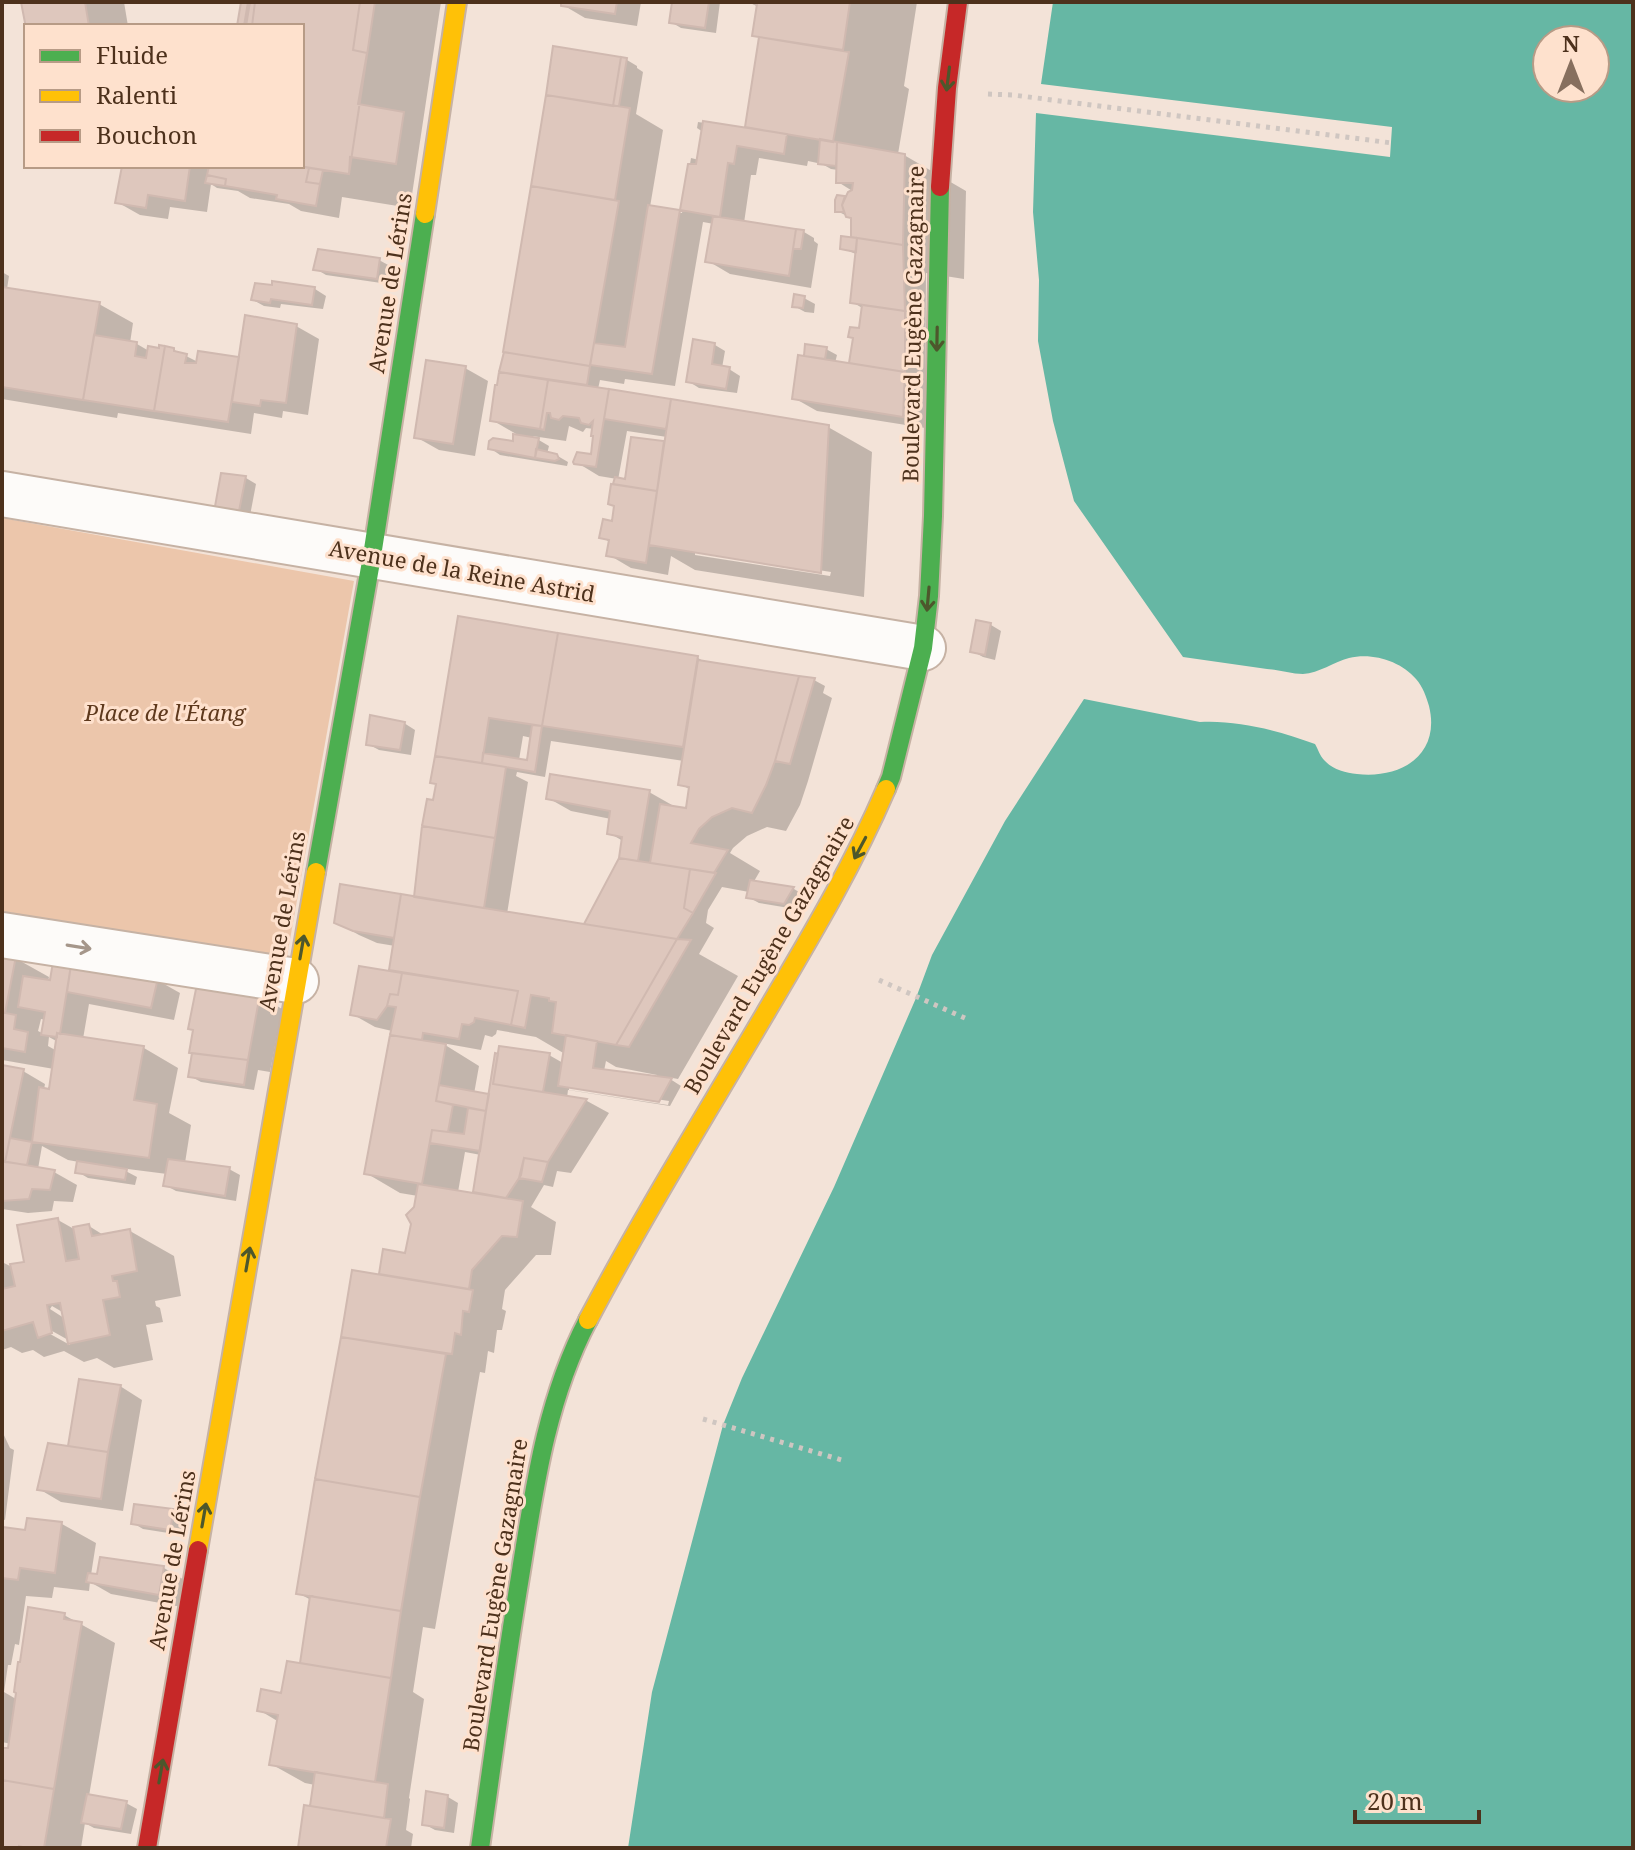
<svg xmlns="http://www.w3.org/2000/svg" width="1635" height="1850" font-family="'Noto Serif',serif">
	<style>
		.green { fill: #ecc6ab }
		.water { fill: #66b7a4; fill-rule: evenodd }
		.shadow { fill: #0003; fill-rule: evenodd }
		.building { fill: #dec7bd; stroke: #d0b9b0; stroke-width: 2 }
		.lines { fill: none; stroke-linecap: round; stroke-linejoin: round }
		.street-casing { stroke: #c6b2a4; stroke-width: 48 }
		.fast-casing { stroke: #c6b2a4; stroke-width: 22 }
		.slow-casing { stroke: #c6b2a4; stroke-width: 22 }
		.jam-casing { stroke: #c6b2a4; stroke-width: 22 }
		.path { stroke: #cfc6c1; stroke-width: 5; stroke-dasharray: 4 6; stroke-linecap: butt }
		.street { stroke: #fdfbf9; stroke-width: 44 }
		.fast { stroke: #4caf50; stroke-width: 18 }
		.slow { stroke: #ffc107; stroke-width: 18 }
		.jam { stroke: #c62828; stroke-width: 18 }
		.oneway { stroke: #4d572c }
		.oneway2 { stroke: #a5968a }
		.labels { text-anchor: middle; stroke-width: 6; stroke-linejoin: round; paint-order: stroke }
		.street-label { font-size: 22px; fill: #4d311c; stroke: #fee1cd }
		.park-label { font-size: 22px; font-style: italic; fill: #5e391d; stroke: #fee1cd }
	</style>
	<rect width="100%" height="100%" fill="#f3e3d8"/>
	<path class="green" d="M2 518 354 581 286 962 2 911Z"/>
	<path class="water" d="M1053 2H1633V1848H628L652 1692 723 1425 742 1378 834 1187 916 998 932 955 1005 821 1084 699 1200 722C1239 720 1279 731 1315 744 1318 749 1320 756 1324 760 1332 769 1345 773 1357 774 1401 779 1441 755 1429 706 1426 696 1423 687 1416 679 1401 661 1372 652 1349 658 1334 662 1319 673 1303 674 1292 674 1279 670 1267 669 1239 665 1211 661 1183 657L1074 501 1053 421 1038 341 1039 280 1033 212 1036 113 1390 157 1392 127 1041 84ZM1547 40H1595V88H1547Z"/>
	<path class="shadow" d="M23 2H124L128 26H28Z
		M243 2H441L410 208 342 197 339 218 301 211 289 204 250 198 238 191 217 188 211 184 207 212 170 207 168 219 140 215 117 202 123 166H302V26H239Z
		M563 2H641L637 26 585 18 563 5Z
		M674 2H720L716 33 681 28 671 22Z
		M749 2H917L904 86 909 89 898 154 904 155 966 191 964 279 926 273 925 428 817 411 794 398 814 359 806 355 826 349 837 355 835 363 850 366 854 339 861 331 864 309 852 302 858 255 842 248 860 241 853 236V219L837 211 844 198 846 199 854 192 838 182V170L831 169 822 164 808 161 807 166 759 158 756 175H751L744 223 804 232 814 238V241L818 244 811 288 730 274 708 261 714 224 703 222 675 386 625 379 624 384 600 380 598 389 828 427 872 452 864 597 695 570 671 556 668 575 631 568 609 555 611 543 602 537 613 523 624 487 616 483 617 479 599 476 576 462 593 457 594 429 586 428 583 432 569 426 566 441 532 436 549 446 547 454 556 455 568 462 567 466 500 455 490 448 515 444 523 438 492 420 506 352 548 95 627 60 637 66V68L643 72 636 114 663 130 650 207 682 213 691 158 699 160 703 132 697 128 698 122 756 131 747 126 761 39 754 35 758 7ZM627 431 667 437 666 445 663 443 626 481 618 480ZM695 551 831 572 830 576 695 555Z
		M379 260 390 266 388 284 326 275 316 269Z
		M2 272 9 276 7 289 99 304 133 323 130 343 137 344 149 351 174 350 198 362 241 359 296 326 319 339 308 415 283 411 282 418 254 413 251 434 118 413 117 418 2 399Z
		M274 283 315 289 326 296 323 309 281 304 280 308 264 306 253 300 274 288Z
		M804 298 815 304 814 313 805 312 794 306Z
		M715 345 725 351 722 368 729 369 740 376 737 393 699 388 688 381Z
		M465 368 488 381 475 456 439 450 416 437Z
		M222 475 246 478 256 484 249 521 227 517Z
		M459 618 698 658 708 664 814 680 825 686 823 693 832 698 808 781 800 805 786 831 767 827 747 836 733 848 730 853 760 871 753 883 794 889 804 895 795 909 759 903 748 897 749 892 722 887 708 910 706 923 714 928 699 954 738 976 678 1079 667 1077 681 1086 670 1106 568 1090 567 1098 587 1101 609 1113 571 1173 557 1171 553 1187 544 1185 531 1207 556 1222 551 1255H536L505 1290 502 1309 506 1311 502 1330H497L494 1353 488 1351 485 1373 480 1372 435 1629 423 1627 413 1692 424 1699 409 1798 410 1799 406 1830 413 1834 411 1848H300L312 1808 315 1785 305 1783 271 1764 279 1722 259 1710 283 1695 301 1666 311 1600 298 1593 354 1273 381 1277 385 1252 407 1255 418 1196 400 1193 366 1173 392 1031 375 1027 352 1014 399 974 391 969 395 946 377 943 359 935 336 922 342 886 422 900 438 785 433 782ZM523 736 532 738 529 762 519 760ZM551 741 684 761 680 784 691 790 688 810 671 807 672 805 649 792 548 798 571 811 611 819 609 833 623 841 621 859 585 926 507 914 528 782 516 776 517 772 545 777ZM497 1030 536 1037 565 1054 563 1063 549 1055 488 1096 474 1094 479 1066 442 1043 481 1050 485 1035 492 1037 496 1034ZM606 1061 616 1067 657 1075V1078L604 1071ZM569 1086 669 1101 668 1105 569 1090ZM465 1152 481 1155 475 1195 458 1192Z
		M991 625 1001 631 995 660 983 657 972 651Z
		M404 723 415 730 411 755 379 750 368 744Z
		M2 956 15 958 49 977 48 981 52 982 55 964 157 980 180 993 174 1020 89 1004 83 1039 144 1048 178 1068 169 1113 191 1125 185 1163 229 1169 240 1175 236 1201 176 1191 165 1185 167 1174 120 1168 137 1177 135 1185 88 1178 78 1172 79 1162 68 1160 42 1146 38 1169 54 1172 77 1185 73 1202 54 1201 52 1211 28 1213 2 1209V1067L23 1071 45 1084 44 1090 51 1092 54 1069 2 1060ZM41 1019 46 1020 44 1034 38 1031ZM49 1037 58 1042 57 1051 48 1046Z
		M259 995 282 1009 270 1072 258 1070 254 1090 201 1082 190 1076Z
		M58 1220 74 1229 89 1226 105 1236 130 1231 174 1256 181 1296 155 1301 156 1306 160 1308 163 1322 146 1325 153 1360 114 1368 97 1358 84 1362 64 1351 44 1357 33 1350 22 1353 11 1347 2 1350V1262L10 1266 26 1263ZM52 1306 64 1313V1318L50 1309ZM45 1327 70 1341V1345L43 1330Z
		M120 1386 142 1400 123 1511 61 1502 39 1489Z
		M2 1431 10 1448 14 1450 5 1520 2 1519Z
		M174 1511 184 1517 181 1535 143 1529 133 1523Z
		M62 1524 96 1543 91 1575 99 1576 102 1559 164 1568 186 1581 182 1607 111 1594 90 1582 89 1591 54 1587 52 1598 26 1596 19 1645 15 1644 11 1665H8L4 1692 16 1699 64 1615 115 1643 89 1796 126 1803 137 1809 131 1834 94 1828 85 1823 81 1848H2V1762L10 1750 11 1744 2 1742V1529L27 1532Z
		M448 1797 458 1803 454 1833 435 1830 424 1824Z"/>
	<path class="building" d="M21 2H85L89 26H26V28Z
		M241 2H250L246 26H237Z
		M248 2H375L349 174 299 166H302V26H244Z
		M255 2H360L353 50 367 53 358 104 404 112 396 164 350 157 349 174 297 166H302V26H252Z
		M561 2H617L615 14 561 6Z
		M672 2H709L705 28 669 23Z
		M747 2H850L843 50 752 36 757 4Z
		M759 37 849 52 833 142 745 127Z
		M553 46 621 57 613 106 546 95Z
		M621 57 627 58 619 106H613Z
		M546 95 630 108 615 200 531 186Z
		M703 121 787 134 784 154 737 146 734 164 728 163 720 217 680 210 688 164H696Z
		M820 139 837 142 836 166 818 164Z
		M837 142 905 154 903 245 851 237V218L846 217 842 205 848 192 852 190 853 183H836Z
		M122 166H190L185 201 148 195 146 208 115 203Z
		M209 166H297L309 168 306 182 320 184 316 206 276 199 277 195 225 186 226 179 207 175Z
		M309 168 323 170 320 184 306 182Z
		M207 175 226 179 225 186 205 183Z
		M531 186 619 201 590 366 503 352Z
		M837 195 845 196 842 205 844 212H835V200Z
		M648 205 680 210 652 374 590 365 594 343 625 347Z
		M713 216 796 229 789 276 705 262Z
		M796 229 804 230 801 249H793Z
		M841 236 857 238 856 252 840 249Z
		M857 238 903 245 905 311 850 303Z
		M318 249 380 258 377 279 313 270Z
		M272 281 315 287 312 305 271 299 270 303 251 300 255 283 272 285Z
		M2 287 100 302 83 400 2 387Z
		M794 294 805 296 803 308 792 307Z
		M862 305 905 311V372L849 363 853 338 848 337 850 327 859 328Z
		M245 315 297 324 286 403 261 400 260 406 232 402Z
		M94 335 137 342 135 356 146 358 148 346 159 348V345L165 346 154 411 83 400Z
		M693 339 715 343 712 364 730 367 726 389 686 382Z
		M805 344 827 347 825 359 804 356Z
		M165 346 174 348V351L187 354 185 363H196L198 351 239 357 228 422 154 411Z
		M504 352 590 366 587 385 499 372Z
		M798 355 905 372 903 417 792 399Z
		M426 360 466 366 453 444 414 438Z
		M499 372 548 380 540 429 490 421 495 385H497Z
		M548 380 609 389 596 467 574 464 573 462 577 452 591 454 593 436H591L593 421 589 425 581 423 579 418 563 416 559 420 551 418 550 413H547L544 430 540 429Z
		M609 389 671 399 666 429 604 419Z
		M671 399 829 425 821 573 649 545Z
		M513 434 539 438 535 458 488 449 489 441 493 438 513 441Z
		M631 437 664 441 657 491 613 484 615 477 625 479Z
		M536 449 557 454 559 459 555 461 535 458Z
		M221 473 246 476 238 516 214 512Z
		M611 484 657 491 646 563 606 556 609 540 599 538 603 519 612 521 614 506 608 504Z
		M458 616 558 633 542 726 489 718 482 763 435 756Z
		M976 620 991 623 985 655 970 652Z
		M558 633 698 656 683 747 542 726Z
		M698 660 799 676 775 761 766 785 752 813 732 808 712 817 699 829 691 843 728 850 714 873 650 863 660 804 686 808 689 787 678 785Z
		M799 676 815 678 790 764 775 761Z
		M370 715 405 722 400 750 366 745Z
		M532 725 542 726 535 772 482 763 483 753 527 760Z
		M435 756 506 767 495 838 422 826 427 799 433 800 436 784 430 783Z
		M550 774 650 790 638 861 619 858 622 837 607 834 610 811 546 799Z
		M422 826 495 838 484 908 414 897Z
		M619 858 690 869 684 908 693 913 677 939 584 924Z
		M690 869 716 873 693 913 684 908Z
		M750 880 794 887 784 904 746 898Z
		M340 884 401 894 394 938 353 931 334 923Z
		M401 894 484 908 677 939 616 1045 552 1033 556 1002 549 1001V998L531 995 525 1028 511 1025 518 991 389 970Z
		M677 939 691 940 629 1047 616 1045Z
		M2 954 16 956 5 1013 16 1015 14 1029 28 1032 25 1052 2 1048Z
		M53 962 71 965 60 1034 57 1033V1037L41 1035 45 1012 18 1007 23 976 50 980Z
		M71 965 158 978 151 1008 67 992Z
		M359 966 402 973 398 995 390 994 387 1006 377 1020 350 1015Z
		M402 973 518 991 511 1025 475 1018 474 1022 469 1025 462 1024 459 1039 423 1033 422 1040 390 1035 396 1007 387 1006 390 994 398 995Z
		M197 984 260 994 248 1060 189 1053 193 1030 188 1029Z
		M57 1033 144 1046 134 1100 157 1104 149 1158 32 1142 39 1087 49 1089Z
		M390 1035 446 1044 436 1101 453 1105 448 1132 432 1130 422 1184 364 1174Z
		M566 1035 597 1041 593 1068 672 1078 659 1102 558 1086Z
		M499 1046 550 1053 543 1092 493 1084Z
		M192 1053 248 1060 244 1085 188 1077Z
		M495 1053 498 1054 493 1084 587 1099 548 1162 524 1158 521 1175 506 1198 473 1192Z
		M2 1065 24 1069 5 1162 2 1161Z
		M439 1085 489 1094 486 1111 436 1101Z
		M468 1108 486 1111 480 1151 430 1143 432 1130 464 1134Z
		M10 1138 32 1142 27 1165 5 1162Z
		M524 1158 548 1162 542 1182 519 1178Z
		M168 1159 230 1167 225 1196 163 1186Z
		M2 1161 55 1170 50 1190 32 1189 29 1199 2 1201Z
		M77 1161 127 1169 125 1180 75 1173Z
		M418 1184 523 1201 517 1237 502 1236 472 1270 469 1289 379 1274 383 1249 405 1253 411 1224 406 1215 414 1207Z
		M58 1218 66 1261 79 1259 73 1227 89 1224 92 1236 130 1229 137 1271 112 1276 113 1281H117L120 1297 103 1300 110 1335 68 1344 60 1303 47 1305 52 1333 38 1338 33 1322 2 1331V1289L15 1286 10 1264 24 1262 17 1225Z
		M352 1270 473 1290 469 1312 463 1311 461 1335 455 1333 452 1354 341 1337Z
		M341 1337 446 1354 420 1497 315 1479Z
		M79 1379 121 1385 108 1452 68 1446Z
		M48 1443 108 1452 101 1499 37 1490Z
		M315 1479 420 1497 401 1611 296 1594Z
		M134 1504 174 1509 170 1530 131 1524Z
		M27 1518 62 1522 55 1573 20 1568 18 1580 2 1578V1527L25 1530Z
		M100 1557 164 1566 159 1595 86 1582 88 1573 97 1574Z
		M310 1596 401 1611 391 1678 300 1663Z
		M28 1607 65 1613 64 1619 82 1622 54 1789 2 1780V1748H8L16 1693 14 1692 18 1662H20Z
		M287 1661 391 1678 375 1782 269 1765 278 1715 257 1711 261 1689 281 1693Z
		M315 1772 388 1784 384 1818 310 1806Z
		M2 1780 54 1789 44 1848H26L19 1846V1848H2Z
		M426 1791 448 1795 444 1828 422 1825Z
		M87 1794 127 1801 121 1829 81 1823Z
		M304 1805 391 1819 386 1848H298Z"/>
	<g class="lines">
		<defs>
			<path id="street" d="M2 494 923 648
				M2 935 296 981"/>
			<path id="fast" d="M886 789 891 777 923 648 929 596 933 516 940 187
				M316 872 372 556 425 214
				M480 1848C493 1758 505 1667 520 1577 534 1490 546 1400 588 1320"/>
			<path id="slow" d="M425 214 457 2
				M588 1320C643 1216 705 1116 765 1014 808 941 852 868 886 789
				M198 1550 316 872"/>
			<path id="jam" d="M940 187 947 88 958 2
				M147 1848 198 1550"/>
		</defs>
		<use href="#street" class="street-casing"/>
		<use href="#fast" class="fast-casing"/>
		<use href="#slow" class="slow-casing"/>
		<use href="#jam" class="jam-casing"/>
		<path class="path" d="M988 94 1013 95 1392 143
			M879 980 967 1019
			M703 1419 845 1461"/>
		<use href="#street" class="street"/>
		<use href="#fast" class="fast"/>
		<use href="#slow" class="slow"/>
		<use href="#jam" class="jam"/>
	</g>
	<defs><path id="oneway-shaft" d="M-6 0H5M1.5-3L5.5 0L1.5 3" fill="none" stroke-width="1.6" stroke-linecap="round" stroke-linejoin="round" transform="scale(2)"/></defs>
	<g class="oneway">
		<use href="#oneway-shaft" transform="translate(948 79) rotate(97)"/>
		<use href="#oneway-shaft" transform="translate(937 339) rotate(91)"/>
		<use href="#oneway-shaft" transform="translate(928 599) rotate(95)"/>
		<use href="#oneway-shaft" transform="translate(860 848) rotate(118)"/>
		<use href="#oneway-shaft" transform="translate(302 947) rotate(-80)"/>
		<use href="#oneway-shaft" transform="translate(248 1259) rotate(-80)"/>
		<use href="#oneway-shaft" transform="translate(204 1515) rotate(-80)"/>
		<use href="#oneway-shaft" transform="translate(161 1771) rotate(-80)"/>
	</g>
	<use class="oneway2" href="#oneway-shaft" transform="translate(79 947) rotate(9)"/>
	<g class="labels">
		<g class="street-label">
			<text transform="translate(390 283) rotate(-81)" y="8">Avenue de Lérins</text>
			<text transform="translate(913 324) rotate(-89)" y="8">Boulevard Eugène Gazagnaire</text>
			<text transform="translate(462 571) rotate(10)" y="8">Avenue de la Reine Astrid</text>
			<text transform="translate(282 921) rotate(-80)" y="8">Avenue de Lérins</text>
			<text transform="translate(769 955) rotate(-60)" y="8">Boulevard Eugène Gazagnaire</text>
			<text transform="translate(172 1560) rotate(-80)" y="8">Avenue de Lérins</text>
			<text transform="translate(495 1595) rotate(-81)" y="8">Boulevard Eugène Gazagnaire</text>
		</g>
		<g class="park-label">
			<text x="165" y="721">Place de l'Étang</text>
		</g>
	</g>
	<rect width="1635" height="1850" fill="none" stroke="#4d311c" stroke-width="8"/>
	<rect x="24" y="24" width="280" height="144" fill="#fee1cd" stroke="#b79b86" stroke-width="2"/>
	<rect x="40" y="50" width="40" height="12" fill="#4caf50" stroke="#b79b86" stroke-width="2"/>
	<text x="96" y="64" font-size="24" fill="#4d311c">Fluide</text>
	<rect x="40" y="90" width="40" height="12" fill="#ffc107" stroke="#b79b86" stroke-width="2"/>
	<text x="96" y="104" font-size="24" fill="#4d311c">Ralenti</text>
	<rect x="40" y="130" width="40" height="12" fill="#c62828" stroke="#b79b86" stroke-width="2"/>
	<text x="96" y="144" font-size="24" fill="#4d311c">Bouchon</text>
	<g transform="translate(1571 64)"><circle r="38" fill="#fee1cd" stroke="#b79b86" stroke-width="2"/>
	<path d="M0-6L14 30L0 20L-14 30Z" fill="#876f5e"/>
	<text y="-12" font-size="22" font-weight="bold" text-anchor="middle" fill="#4d311c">N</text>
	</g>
	<path d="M1355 1810v12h124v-12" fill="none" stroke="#4d311c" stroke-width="4"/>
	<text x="1367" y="1810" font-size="24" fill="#4d311c" stroke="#fee1cd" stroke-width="6" paint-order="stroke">20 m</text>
</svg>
